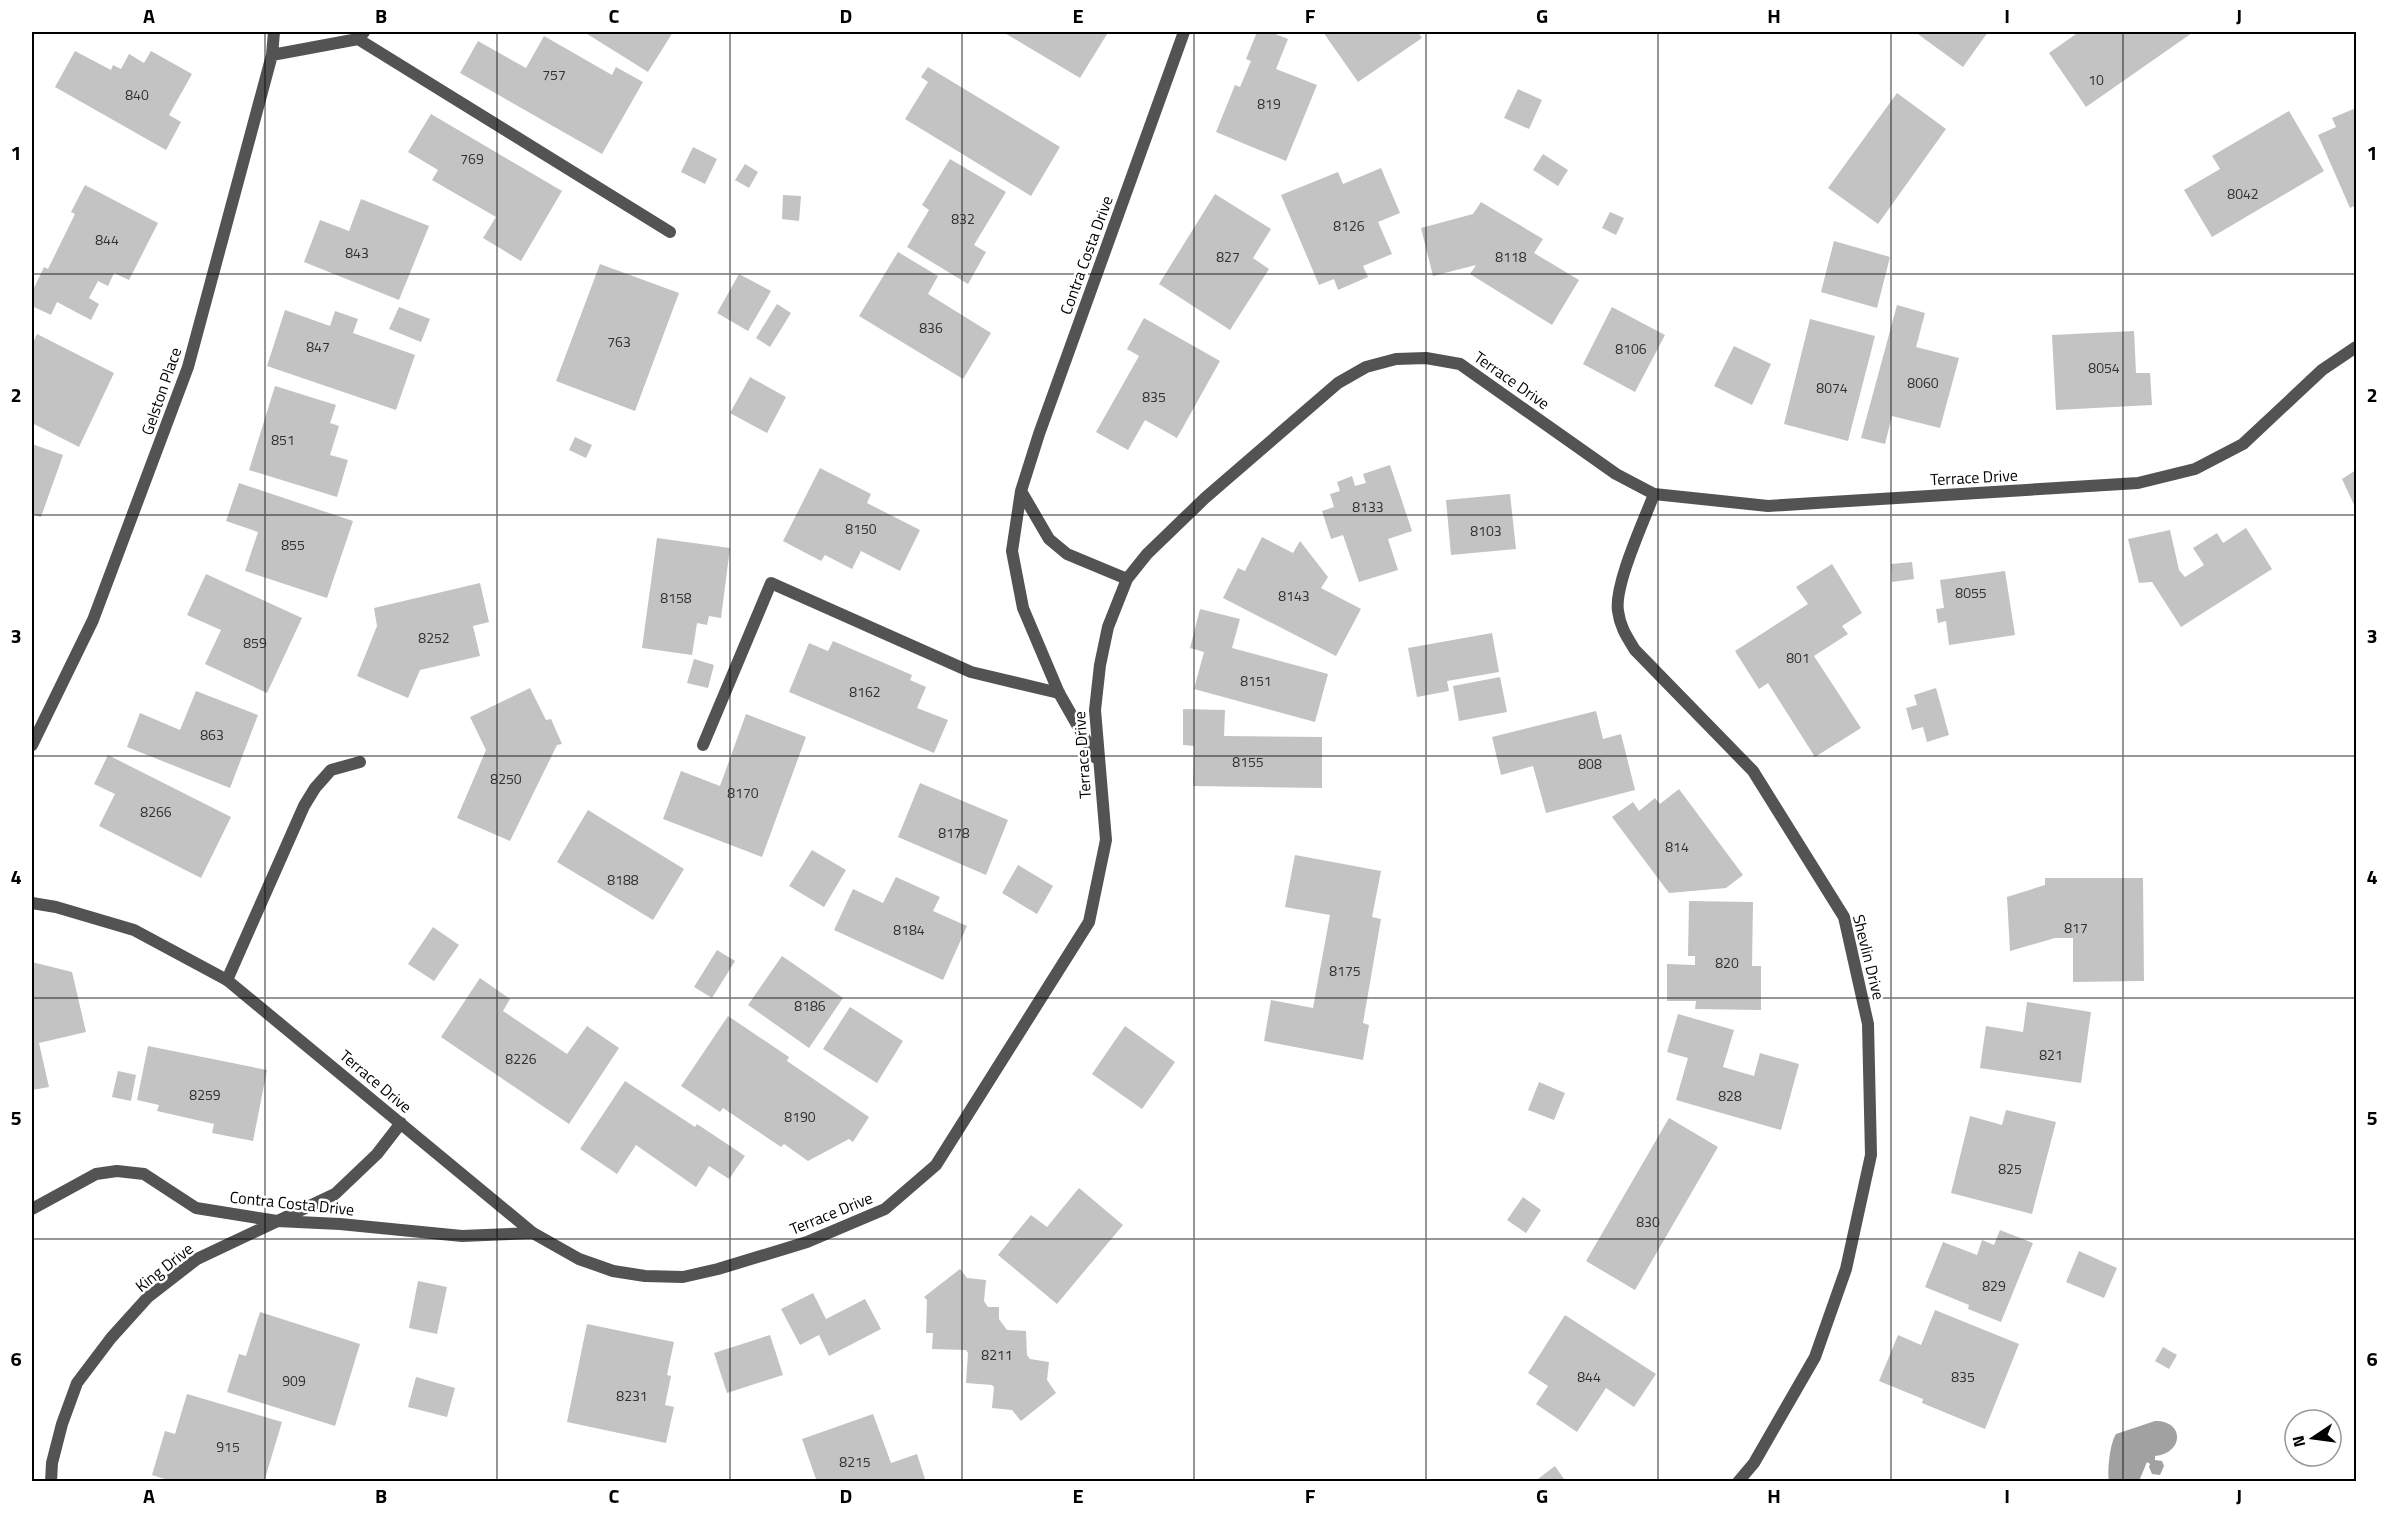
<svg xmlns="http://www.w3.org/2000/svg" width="2388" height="1513" font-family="'Titillium Web',sans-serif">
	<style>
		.water { fill: #a1a1a1 }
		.building { fill: #c3c3c3 }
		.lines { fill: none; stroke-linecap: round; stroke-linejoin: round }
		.lane { stroke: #535353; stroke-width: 12 }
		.street { stroke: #535353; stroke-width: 12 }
		.grid { fill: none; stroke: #000; stroke-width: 1.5; stroke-opacity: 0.55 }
		.labels { text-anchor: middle; stroke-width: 5; stroke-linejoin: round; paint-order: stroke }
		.number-label { font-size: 14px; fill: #313131 }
		.street-label { font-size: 16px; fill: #000; stroke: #fff }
		.neatline { fill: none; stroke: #000; stroke-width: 2 }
		.grid-label { font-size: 20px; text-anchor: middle; font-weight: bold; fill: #000 }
	</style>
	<rect width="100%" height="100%" fill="#fff"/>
	<path class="water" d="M2155 1421C2184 1420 2185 1453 2155 1456V1460L2162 1461 2164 1466 2160 1475 2152 1474 2149 1467 2150 1464 2147 1462 2139 1481H2109C2107 1471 2110 1443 2116 1434Z"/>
	<path class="building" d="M584 32H673L648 72Z
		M1003 32H1103L1107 34 1080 78Z
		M1257 32H1270L1288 39 1276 69 1317 85 1286 161 1216 132 1235 85 1240 87 1251 61 1246 59Z
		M1323 32H1418L1422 38 1358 82Z
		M1915 32H1988L1963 67Z
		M2079 32H2191L2192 33 2086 107 2049 53Z
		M544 36 612 75 616 67 643 82 602 154 460 73 478 41 526 68Z
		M75 51 111 70 113 65 121 69 129 54 144 63 151 51 192 74 169 115 181 122 166 150 55 87Z
		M928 67 1060 147 1031 196 905 119 928 82 921 77Z
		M1518 89 1542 100 1529 129 1504 118Z
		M1897 93 1946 129 1878 224 1828 188Z
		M2356 108V205L2350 208 2318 135 2336 127 2332 118Z
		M2289 111 2324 171 2212 237 2184 190 2220 169 2212 156Z
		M431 114 562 191 521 261 483 238 496 217 432 180 438 170 408 152Z
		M693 147 717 159 705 184 681 172Z
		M1543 154 1568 170 1558 186 1533 170Z
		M950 159 1006 192 974 245 986 252 968 284 907 247 929 210 922 205Z
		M745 164 758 172 749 188 735 180Z
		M1381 168 1400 213 1378 222 1392 254 1363 266 1368 277 1338 290 1334 279 1319 285 1281 195 1338 172 1343 184Z
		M85 185 158 223 129 280 114 273 108 286 98 281 89 298 99 304 91 320 57 302 51 315 32 306V292L44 267 48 269 75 214 71 212Z
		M1215 194 1271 229 1253 258 1269 269 1230 330 1159 284Z
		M783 195 801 196 799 221 782 219Z
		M361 199 429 226 399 300 304 262 320 220 349 231Z
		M1481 202 1543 239 1534 253 1579 280 1552 325 1470 274 1476 265 1433 276 1421 228 1473 214Z
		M1610 212 1624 218 1616 235 1602 228Z
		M1834 241 1890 257 1877 308 1821 292Z
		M898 252 938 276 928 294 991 333 963 379 859 316Z
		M600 264 679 293 635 411 556 381Z
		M739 274 771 291 748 331 717 313Z
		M777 304 791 313 770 347 756 338Z
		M1897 305 1925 313 1916 347 1959 358 1940 428 1892 416 1885 444 1861 438Z
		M399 307 430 319 421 342 389 329Z
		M1612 307 1665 335 1635 392 1583 364Z
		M285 310 330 326 335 311 358 319 353 333 415 355 396 410 267 366Z
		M1144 318 1220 361 1177 438 1145 420 1128 450 1096 432 1139 356 1127 349Z
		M1810 319 1875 336 1848 441 1784 424Z
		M2134 331 2136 373H2150L2152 405 2056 410 2052 335Z
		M37 334 114 373 79 447 32 423V345Z
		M1734 346 1771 364 1752 405 1714 386Z
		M750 377 786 397 767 433 730 413Z
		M275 386 336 405 330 423 339 426 330 455 348 460 337 497 249 470Z
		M575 437 592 445 586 458 569 450Z
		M32 444 63 455 41 517 32 514Z
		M1390 465 1412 531 1388 539 1398 570 1359 582 1343 535 1331 539 1322 511 1334 507 1330 494 1340 491 1337 482 1352 476 1355 486 1366 483 1363 474Z
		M820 468 871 494 867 503 920 530 900 571 861 551 852 569 825 555 821 561 783 541Z
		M2356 470V509L2342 479Z
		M239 483 353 521 327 598 245 571 258 532 226 521Z
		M1510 494 1516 549 1451 555 1446 500Z
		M2246 528 2272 569 2181 627 2152 582 2139 583 2128 539 2170 530 2179 570 2185 577 2204 565 2193 548 2217 533 2223 543Z
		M1262 537 1293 553 1300 541 1328 577 1321 588 1361 609 1336 656 1223 598 1238 568 1245 571Z
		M657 538 730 548 721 618 709 616 707 625 697 623 692 655 642 648Z
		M1912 562 1914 579 1892 582 1891 564Z
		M1832 564 1862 613 1842 626 1848 634 1814 656 1861 728 1815 757 1768 683 1759 689 1735 651 1808 604 1796 587Z
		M2005 571 2015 635 1949 645 1946 621 1938 623 1936 609 1944 608 1940 580Z
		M206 574 302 618 267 693 205 664 221 630 187 615Z
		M480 583 489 622 473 626 480 656 420 670 408 698 357 676 377 626 374 608Z
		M1200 609 1240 619 1232 648 1328 674 1315 722 1194 689 1204 652 1190 648Z
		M1492 633 1499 672 1447 681 1449 691 1417 697 1408 648Z
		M833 641 912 675 910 680 926 687 917 708 948 720 934 753 789 692 809 643 828 651Z
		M694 659 714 665 708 688 687 683Z
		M1500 677 1507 712 1459 721 1453 686Z
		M530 688 546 720 551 719 562 744 557 745 510 841 457 818 486 750 470 717Z
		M1936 688 1949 735 1927 742 1923 727 1912 730 1906 708 1917 705 1914 695Z
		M196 691 258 715 230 788 127 747 140 713 180 730Z
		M1183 709 1225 710 1224 736 1322 737V788L1193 786 1194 746 1183 745Z
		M1596 711 1603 739 1621 734 1635 790 1546 813 1533 766 1501 775 1492 737Z
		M746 714 806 737 762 857 663 819 681 771 720 786Z
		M108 755 231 817 201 878 99 826 115 794 94 784Z
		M920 783 1008 820 986 875 898 837Z
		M1679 789 1743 875 1726 888 1669 893 1612 817 1633 802 1639 811 1655 798 1660 804Z
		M588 810 684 869 653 920 557 862Z
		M812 850 846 870 824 907 789 886Z
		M1295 855 1381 871 1372 917 1381 919 1363 1023 1369 1025 1363 1060 1264 1041 1271 1000 1313 1008 1330 915 1285 907Z
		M1018 865 1053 886 1037 914 1002 893Z
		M896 877 940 897 933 911 967 926 943 980 834 930 853 889 883 903Z
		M2045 878H2143L2144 981 2073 982V938H2055L2010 951 2007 897 2045 885Z
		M1689 901 1753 902 1752 966H1761V1010L1695 1009 1696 1001H1667V964L1695 965V956H1688Z
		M433 927 459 945 434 981 408 964Z
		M717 950 735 961 712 998 694 987Z
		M782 956 843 998 809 1048 748 1005Z
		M32 962 72 972 86 1032 39 1043 49 1087 32 1090Z
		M480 978 510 999 503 1011 567 1054 587 1026 619 1048 569 1124 441 1037Z
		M2027 1002 2091 1012 2081 1083 1980 1068 1986 1026 2023 1032Z
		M850 1007 903 1041 877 1083 823 1049Z
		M1678 1014 1734 1030 1723 1067 1754 1076 1760 1053 1799 1064 1781 1130 1676 1100 1688 1058 1667 1052Z
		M728 1016 789 1057 787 1061 869 1117 853 1142 849 1139 808 1161 784 1144 781 1147 723 1108 720 1112 681 1086Z
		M1125 1026 1175 1062 1142 1109 1092 1074Z
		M148 1046 267 1070 253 1141 212 1133 214 1124 157 1111 159 1105 137 1100Z
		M118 1071 136 1075 131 1101 112 1097Z
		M625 1081 695 1127 697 1124 745 1156 729 1179 709 1166 696 1187 636 1145 617 1174 580 1149Z
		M1539 1082 1565 1093 1554 1120 1528 1110Z
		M2006 1110 2056 1122 2032 1214 1951 1193 1970 1116 2002 1125Z
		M1669 1118 1718 1147 1635 1290 1586 1261Z
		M1079 1188 1123 1225 1057 1304 998 1255 1031 1215 1047 1227Z
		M1523 1197 1541 1210 1526 1233 1507 1220Z
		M2000 1230 2033 1243 2001 1322 1968 1309 1969 1305 1925 1287 1943 1242 1977 1255 1982 1240 1994 1245Z
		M2079 1251 2117 1268 2104 1298 2066 1282Z
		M960 1269 967 1278 986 1280 984 1301 988 1307H999V1319L1007 1330 1026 1331 1027 1355 1030 1359 1049 1362 1047 1380 1056 1393 1021 1421 1012 1410 992 1408 994 1387 992 1385 966 1383 968 1353 966 1350 932 1349 933 1333H926L927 1300 924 1297Z
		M418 1281 447 1287 437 1334 409 1328Z
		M813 1293 826 1319 865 1299 881 1329 829 1356 819 1335 800 1345 781 1309Z
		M1935 1310 2019 1344 1985 1429 1922 1403 1923 1399 1879 1381 1898 1335 1921 1345Z
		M260 1312 360 1344 335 1426 227 1392 239 1354 246 1356Z
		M1565 1315 1656 1374 1634 1407 1606 1388 1577 1432 1536 1404 1548 1386 1528 1373Z
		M587 1324 674 1342 667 1375 671 1376 665 1405 674 1407 666 1443 567 1422Z
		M770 1335 783 1375 727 1393 714 1353Z
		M2163 1347 2177 1355 2169 1369 2155 1361Z
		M416 1377 455 1388 447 1417 408 1407Z
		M187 1394 282 1422 264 1482H174L152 1475 165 1431 175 1434Z
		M873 1414 891 1463 917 1454 926 1482H817L802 1439Z
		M1555 1466 1566 1482H1534Z"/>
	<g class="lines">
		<path class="lane" d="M358 39 670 232
			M703 745 771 583 971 672 1059 693
			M227 980 304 806 315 788 331 770 360 762"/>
		<path class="street" d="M272 55 358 39 364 32
			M1021 491 1049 539 1067 554 1127 579
			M1654 494C1644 521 1614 585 1618 611 1620 627 1627 637 1635 650L1753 771 1844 917 1868 1024 1871 1155 1846 1269 1815 1357 1754 1463 1738 1482
			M32 745 93 620 188 367 272 55 274 32
			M1096 758 1059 693 1023 608 1012 551 1021 491 1039 434 1184 32
			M32 903 56 907 134 930 227 980 533 1233 579 1259 613 1271 645 1276 683 1277 718 1269 807 1242 885 1209 936 1165 1089 922 1106 840 1095 710 1100 665 1108 627 1127 579 1147 554 1205 498 1338 383 1366 367 1396 359 1426 358 1460 364 1616 474 1654 494 1768 506 2138 483 2195 469 2243 444 2322 370 2356 347
			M32 1209 96 1174 117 1171 144 1174 196 1208 277 1221 340 1224 462 1236 533 1233
			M51 1482 52 1463 62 1424 77 1383 111 1338 148 1297 197 1259 335 1194 377 1154 401 1123"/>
	</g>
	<path class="grid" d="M265 32V1482M497 32V1482M730 32V1482M962 32V1482M1194 32V1482M1426 32V1482M1658 32V1482M1891 32V1482M2123 32V1482M32 274H2356M32 515H2356M32 756H2356M32 998H2356M32 1239H2356"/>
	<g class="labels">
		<g class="number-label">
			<text x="554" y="80">757</text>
			<text x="2096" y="85">10</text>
			<text x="137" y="100">840</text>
			<text x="1269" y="109">819</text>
			<text x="472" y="164">769</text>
			<text x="2243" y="199">8042</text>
			<text x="963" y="224">832</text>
			<text x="1349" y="231">8126</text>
			<text x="107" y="245">844</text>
			<text x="357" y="258">843</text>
			<text x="1228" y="262">827</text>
			<text x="1511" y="262">8118</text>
			<text x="931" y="333">836</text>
			<text x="619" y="347">763</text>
			<text x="318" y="352">847</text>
			<text x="1631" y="354">8106</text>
			<text x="2104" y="373">8054</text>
			<text x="1923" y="388">8060</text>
			<text x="1832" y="393">8074</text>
			<text x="1154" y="402">835</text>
			<text x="283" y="445">851</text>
			<text x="1368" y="512">8133</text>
			<text x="861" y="534">8150</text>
			<text x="1486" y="536">8103</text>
			<text x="293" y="550">855</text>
			<text x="1971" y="598">8055</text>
			<text x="1294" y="601">8143</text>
			<text x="676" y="603">8158</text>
			<text x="434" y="643">8252</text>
			<text x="255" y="648">859</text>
			<text x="1798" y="663">801</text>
			<text x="1256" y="686">8151</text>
			<text x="865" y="697">8162</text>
			<text x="212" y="740">863</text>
			<text x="1248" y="767">8155</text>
			<text x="1590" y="769">808</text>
			<text x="506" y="784">8250</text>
			<text x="743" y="798">8170</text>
			<text x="156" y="817">8266</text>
			<text x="954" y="838">8178</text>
			<text x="1677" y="852">814</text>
			<text x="623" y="885">8188</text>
			<text x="2076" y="933">817</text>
			<text x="909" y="935">8184</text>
			<text x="1727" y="968">820</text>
			<text x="1345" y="976">8175</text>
			<text x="810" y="1011">8186</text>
			<text x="2051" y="1060">821</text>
			<text x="521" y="1064">8226</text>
			<text x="205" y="1100">8259</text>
			<text x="1730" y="1101">828</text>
			<text x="800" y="1122">8190</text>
			<text x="2010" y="1174">825</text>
			<text x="1648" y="1227">830</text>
			<text x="1994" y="1291">829</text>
			<text x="997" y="1360">8211</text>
			<text x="1589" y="1382">844</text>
			<text x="1963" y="1382">835</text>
			<text x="294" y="1386">909</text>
			<text x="632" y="1401">8231</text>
			<text x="228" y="1452">915</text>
			<text x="855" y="1467">8215</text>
		</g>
		<g class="street-label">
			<text transform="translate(1086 255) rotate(-70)" y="6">Contra Costa Drive</text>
			<text transform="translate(1512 380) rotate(35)" y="6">Terrace Drive</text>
			<text transform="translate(161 391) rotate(-71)" y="6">Gelston Place</text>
			<text transform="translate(1974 477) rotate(-3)" y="6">Terrace Drive</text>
			<text transform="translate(1082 755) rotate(-94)" y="6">Terrace Drive</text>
			<text transform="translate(1869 957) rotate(76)" y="6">Shevlin Drive</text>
			<text transform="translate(376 1081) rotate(40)" y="6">Terrace Drive</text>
			<text transform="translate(292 1203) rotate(6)" y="6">Contra Costa Drive</text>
			<text transform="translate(831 1213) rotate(-22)" y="6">Terrace Drive</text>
			<text transform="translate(164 1267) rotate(-38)" y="6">King Drive</text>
		</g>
	</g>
	<rect width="2388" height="1513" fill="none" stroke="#ffffff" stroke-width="66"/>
	<g transform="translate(2313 1438) rotate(257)"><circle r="28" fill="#ffffff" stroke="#999999" stroke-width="1.5"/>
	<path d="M0-4.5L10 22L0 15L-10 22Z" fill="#000000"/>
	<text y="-9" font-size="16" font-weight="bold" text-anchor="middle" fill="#000000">N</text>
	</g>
	<rect x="33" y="33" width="2322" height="1447" class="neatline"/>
	<g class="grid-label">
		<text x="149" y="23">A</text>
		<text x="381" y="23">B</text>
		<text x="614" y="23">C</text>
		<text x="846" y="23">D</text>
		<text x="1078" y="23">E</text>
		<text x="1310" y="23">F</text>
		<text x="1542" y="23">G</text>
		<text x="1774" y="23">H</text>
		<text x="2007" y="23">I</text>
		<text x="2239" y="23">J</text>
		<text x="16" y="160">1</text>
		<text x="2372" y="160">1</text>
		<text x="16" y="402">2</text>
		<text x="2372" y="402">2</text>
		<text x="16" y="643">3</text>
		<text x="2372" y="643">3</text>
		<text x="16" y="884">4</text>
		<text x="2372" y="884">4</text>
		<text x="16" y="1125">5</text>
		<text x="2372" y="1125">5</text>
		<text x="16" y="1366">6</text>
		<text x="2372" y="1366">6</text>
		<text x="149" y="1503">A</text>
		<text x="381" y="1503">B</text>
		<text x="614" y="1503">C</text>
		<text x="846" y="1503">D</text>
		<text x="1078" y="1503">E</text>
		<text x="1310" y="1503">F</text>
		<text x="1542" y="1503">G</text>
		<text x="1774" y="1503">H</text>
		<text x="2007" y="1503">I</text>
		<text x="2239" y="1503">J</text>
	</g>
</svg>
